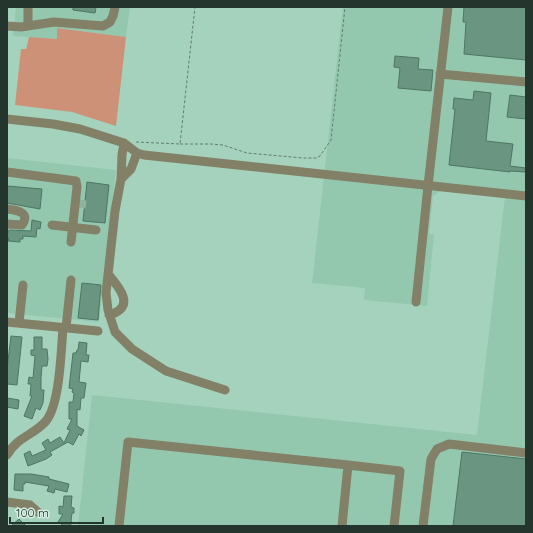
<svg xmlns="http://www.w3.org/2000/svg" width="533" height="533" font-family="Quicksand,sans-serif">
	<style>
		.built { fill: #93c8af }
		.green { fill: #cd9178 }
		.building { fill: #6a9681; stroke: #4c7663 }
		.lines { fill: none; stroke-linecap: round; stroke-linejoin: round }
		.minor-tunnel { stroke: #8bb39f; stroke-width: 9; stroke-dasharray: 9 4.5; stroke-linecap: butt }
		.path { stroke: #607e6f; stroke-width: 1; stroke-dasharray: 3 2; stroke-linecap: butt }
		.minor { stroke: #828067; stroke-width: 9 }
	</style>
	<rect width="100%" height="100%" fill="#a5d2bc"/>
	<path class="built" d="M16 7H130L126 37 58 28 57 39 13 36Z
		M343 7H526V526H78L92 395 477 435 505 197 441 191 433 196 429 234H434L427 306 364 300 365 288 312 283Z
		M7 158 116 170 99 322 7 313Z"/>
	<path class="green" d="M57 28 126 37 116 126 72 112 15 105 21 49H26L29 37 57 39Z"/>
	<path class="building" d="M73 7H96L95 13 73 10Z
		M464 7H526V60L464 54 466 22H463Z
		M395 56 419 58 418 69 433 70 431 91 398 88 400 68 394 67Z
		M474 91 491 93 486 141 513 144 510 166 526 168V172L510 171V172L449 165 455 109H453L454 98 473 100Z
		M510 95 526 97V119L507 117Z
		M87 182 109 185 105 223 83 221Z
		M7 186 42 189 40 209 7 203Z
		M32 220 41 222 40 229 37 228 36 237 23 236V239H20V242L8 241 9 238H7V235L9 230 31 231Z
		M82 283 101 285 98 320 78 318Z
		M11 336 22 337 17 385 7 384V369Z
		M34 337H42V349H47L48 359 47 366H42L41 378V390H44L43 403 40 410 36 408 32 419 24 416 32 396H30L31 384H28L29 377 33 378 35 356 31 355V350H34Z
		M79 342 87 343 86 355H89L88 362 81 361 79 382 86 383 84 398H81L80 410 77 409V426L84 430 81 436 79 434 73 445 68 442 50 452 52 455 46 459 28 466 24 454 30 451 32 456 46 450 42 443 48 439 50 443 60 437 64 443 70 430 67 429 72 419H69V402H73L74 393 72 392 73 389 69 388 72 362 73 353H76L77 350H78Z
		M7 398 19 400 18 409 7 407Z
		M462 452 526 459V526H453Z
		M15 474H31L49 477V479L69 484 67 492 55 489 54 493 47 491 49 486 25 482V484H23V491L14 490Z
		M64 496H72L71 507 74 508V513H72L71 521 72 522 70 526H60L62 524 58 522 63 514H59V506L63 507Z
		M19 519 26 526H11Z"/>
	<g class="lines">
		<path class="minor-tunnel" d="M81 208 82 200"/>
		<path class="path" d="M136 142 180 144 195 7
			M180 144H211L223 145 247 153 303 158H316L320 156 331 140 345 7"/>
		<path class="minor" d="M7 26 21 27 54 22 103 26 110 22 113 16 115 7
			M28 26V7
			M440 74 526 82
			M7 119 53 124 80 129 124 143 137 153 144 155 526 196
			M124 143 122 155 121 179 115 211 106 293 108 310 115 332 132 349 166 371 225 390
			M7 172 76 181 77 187 71 242
			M121 179 131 169 137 153
			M7 209C16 210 31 212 22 225L7 224
			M52 225 96 230
			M108 274C120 288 136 307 109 315
			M416 302 428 186 448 7
			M7 322 98 331
			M19 323 23 285
			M66 328 71 280
			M7 455C17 437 34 435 46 421 60 404 61 351 63 328
			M348 465 400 471 394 526
			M7 502 30 505 39 513
			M119 526 128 442 348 465 342 526
			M423 526 431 459 437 449 449 444 526 453"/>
	</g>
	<rect width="533" height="533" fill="none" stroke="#23352c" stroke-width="16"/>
	<path d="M10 517v6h93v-6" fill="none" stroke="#23352c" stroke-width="2"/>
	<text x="16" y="517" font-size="12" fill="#23352c" stroke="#d6ede1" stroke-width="3" paint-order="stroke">100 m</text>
</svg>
